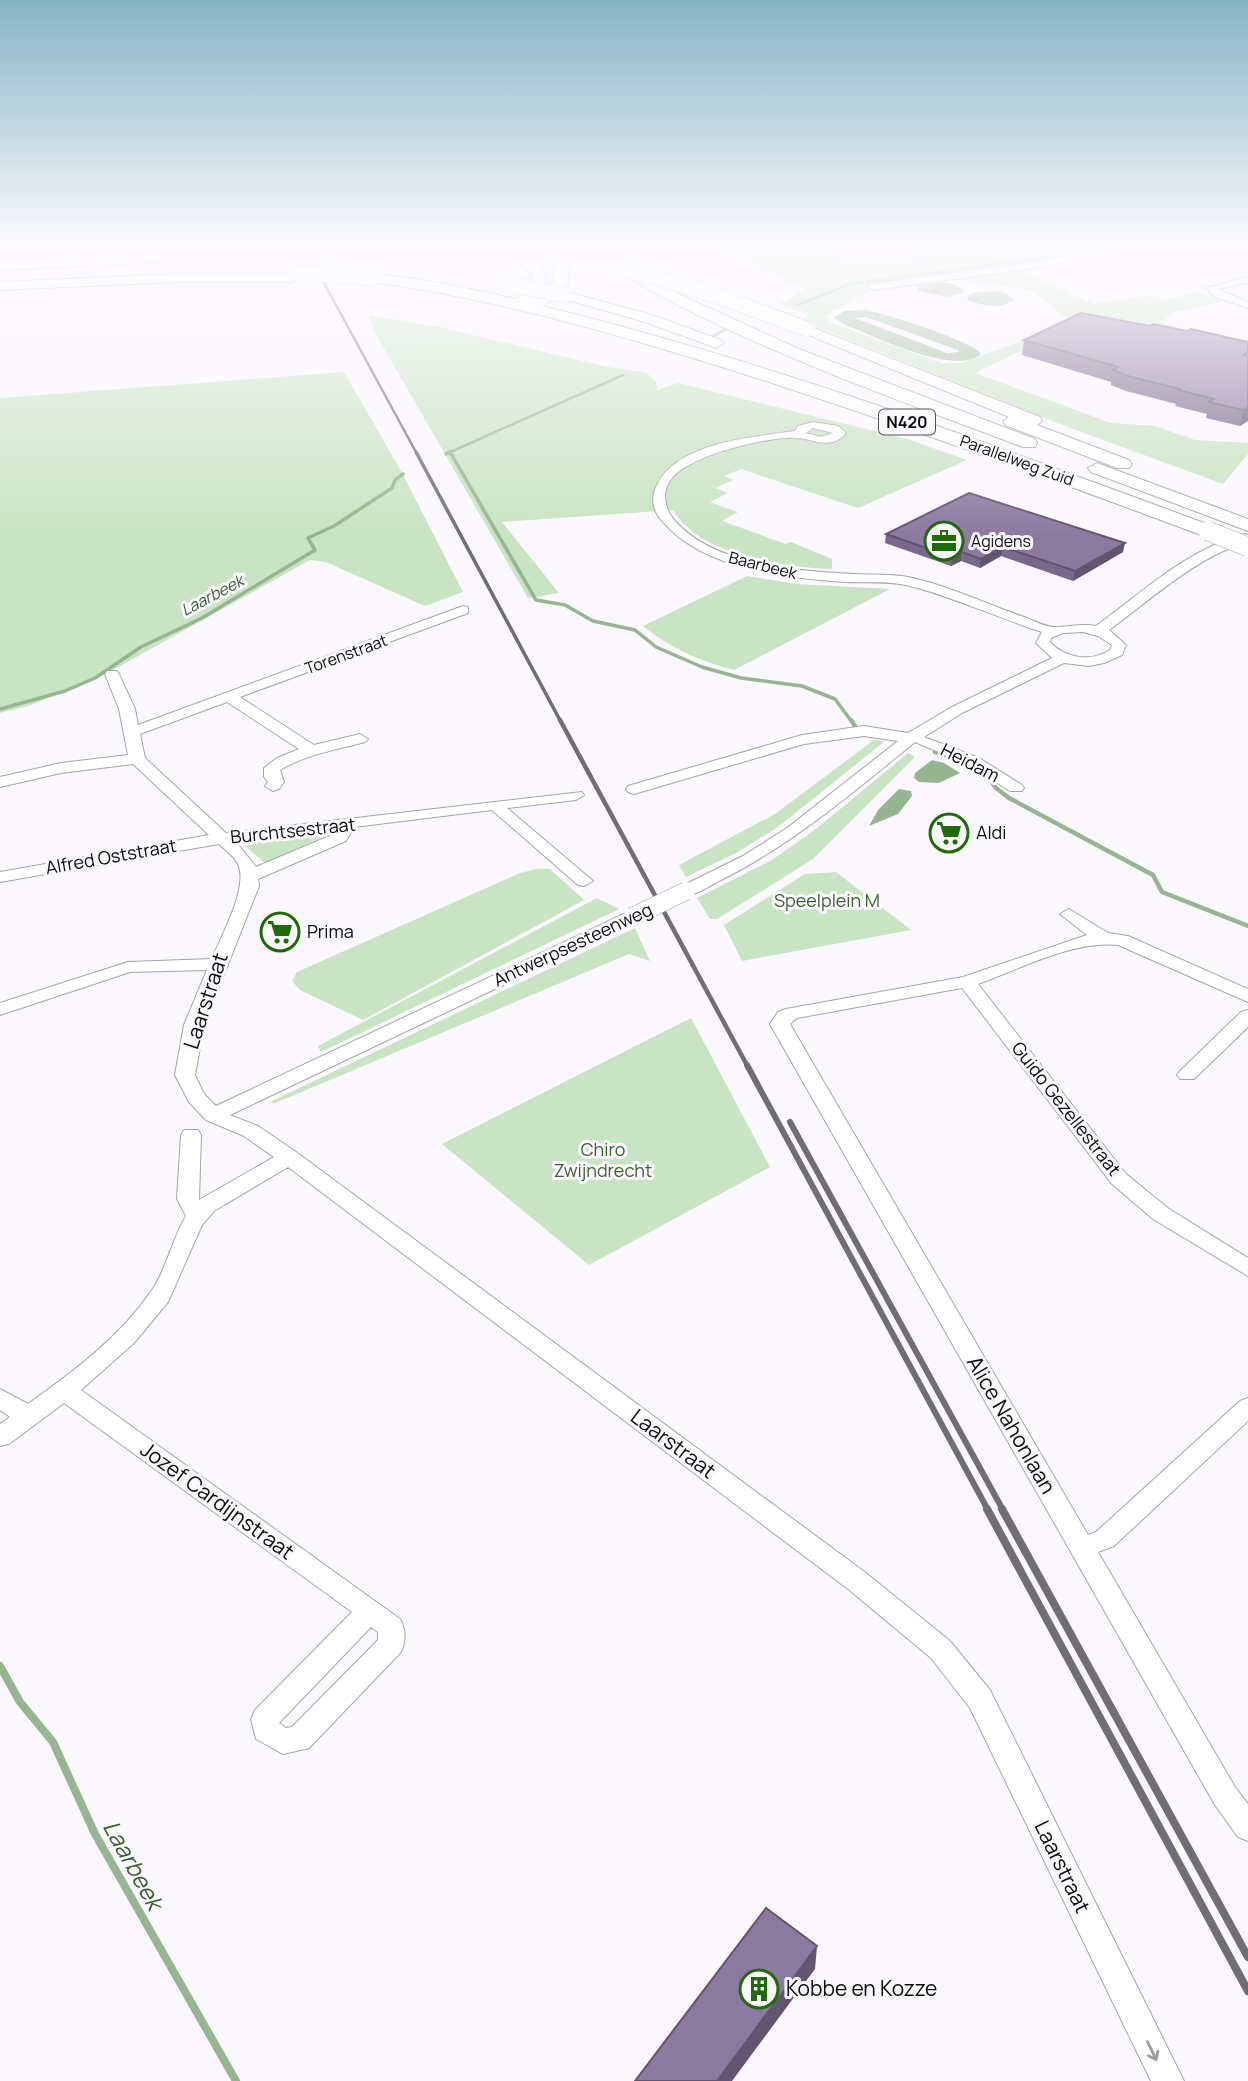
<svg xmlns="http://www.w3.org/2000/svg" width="1248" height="2081" font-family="Manrope,sans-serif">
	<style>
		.green { fill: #c8e4c2 }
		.water { fill: #97b591; fill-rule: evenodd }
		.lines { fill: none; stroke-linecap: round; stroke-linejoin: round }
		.stream-far3 { stroke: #97b591; stroke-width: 2.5 }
		.stream-far2 { stroke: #97b591; stroke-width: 3.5 }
		.stream-far1 { stroke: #97b591; stroke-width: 4.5 }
		.stream { stroke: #97b591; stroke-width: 8 }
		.minor-casing { stroke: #a6a3a9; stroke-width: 2 }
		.highway-casing { stroke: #a6a3a9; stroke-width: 2 }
		.minor { fill: #fff; fill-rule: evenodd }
		.highway { fill: #fff; fill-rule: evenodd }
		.rail-far4 { stroke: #706e72; stroke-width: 2.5 }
		.rail-far3 { stroke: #706e72; stroke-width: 3.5 }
		.rail-far2 { stroke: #706e72; stroke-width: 4.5 }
		.rail-far1 { stroke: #706e72; stroke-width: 6 }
		.rail { stroke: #706e72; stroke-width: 8 }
		.minor-bridge-casing { stroke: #a6a3a9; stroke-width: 19; stroke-linecap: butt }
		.highway-bridge-far1-casing { stroke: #a6a3a9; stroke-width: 16; stroke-linecap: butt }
		.highway-bridge-casing { stroke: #a6a3a9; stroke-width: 20; stroke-linecap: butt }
		.minor-bridge { stroke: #fff; stroke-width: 18 }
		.highway-bridge-far1 { stroke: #fff; stroke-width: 15 }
		.highway-bridge { stroke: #fff; stroke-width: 19 }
		.wall { fill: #78688a }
		.shaded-wall { fill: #615570 }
		.building { fill: #8b79a0; stroke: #615570; stroke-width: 2 }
		.oneway { stroke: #9e9d9e }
		.labels { text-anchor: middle; stroke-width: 6; stroke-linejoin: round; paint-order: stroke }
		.shield { fill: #faf7fe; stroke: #535255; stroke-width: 2 }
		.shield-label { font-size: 16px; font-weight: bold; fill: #0c0b0d }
		.far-street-label { font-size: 16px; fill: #0c0b0d; stroke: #faf7fe }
		.far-poi-label { font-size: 16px; fill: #0c0b0d; stroke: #faf7fe; text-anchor: start }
		.far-water-label { font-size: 16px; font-style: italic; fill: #37612e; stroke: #faf7fe }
		.street-label { font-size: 18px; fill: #0c0b0d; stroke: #faf7fe }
		.poi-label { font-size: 18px; fill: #0c0b0d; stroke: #faf7fe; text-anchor: start }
		.park-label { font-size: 18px; fill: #396330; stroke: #faf7fe }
		.near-street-label { font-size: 21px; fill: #0c0b0d; stroke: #faf7fe }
		.near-poi-label { font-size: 21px; fill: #0c0b0d; stroke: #faf7fe; text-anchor: start }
		.near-water-label { font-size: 23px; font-style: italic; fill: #37612e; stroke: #faf7fe }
	</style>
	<rect width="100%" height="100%" fill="#faf7fe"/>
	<path class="green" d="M716 246H789L805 252 877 265 966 246H1117L1017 266 1029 275 1094 304 1151 295 1166 300 1197 292 1222 301 1185 311H1174L1149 335 1076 324 1029 290 943 277 884 284 833 311 827 316 829 322 941 363H961L1027 339 1039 342 975 373 1111 423 1155 426 1195 440 1248 443V454L1223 484 1057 423 800 320 809 315 779 304 805 290Z
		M368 315 435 326 608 367 647 373 656 382 657 390 678 383 907 439 967 460 858 508 741 469 724 476 733 480 715 488 728 493 710 502 738 512 722 521 786 544 791 542 832 559V569C784 567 700 556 673 510L502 522 559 593 528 598 375 333Z
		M344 372 401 471 463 592 425 606 326 562 310 560 104 675 31 705 0 713V398Z
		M747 576 796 584 890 589 734 670C700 661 670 648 643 626Z
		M874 740 885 741 778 827 736 853 686 877 679 865 775 814Z
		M908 753 915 757 813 859 717 919H710L697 898 772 860 816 829Z
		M322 837 265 863 243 844 320 836Z
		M537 869H550L584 900 363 1020 300 990 292 981 297 972 520 873Z
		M836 872 911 930 742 961 724 925 805 874Z
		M597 898 619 909 321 1052 318 1046Z
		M635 928 650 961 629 954 273 1104 272 1101Z
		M691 1018 770 1167 589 1265 442 1144Z"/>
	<path class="water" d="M945 282 963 288 964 292 948 297 918 291V287L923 284Z
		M994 291 1006 293 1014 300C1001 309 982 306 968 300L967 296 972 293Z
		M866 310C884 313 977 343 981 354 955 377 875 336 845 325L834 318 844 311ZM866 317 958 350 959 352 947 353 855 318Z
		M932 760 944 763 960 773 939 783 919 782 914 778 915 773Z
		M899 789 911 791 912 796 898 814 869 826 878 810Z"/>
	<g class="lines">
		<path class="stream-far3" d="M798 305 850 284 1046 257 1095 246
			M706 340 730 327
			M446 454 623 375"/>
		<path class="stream-far2" d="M450 452 536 600 565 605 593 621 635 630 656 647 702 667 741 678 802 686 835 699 852 722
			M446 454 449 452
			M0 709 65 691 95 678 141 647 202 618 315 550 308 538 334 526 392 488 395 480 403 474"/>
		<path class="stream-far1" d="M851 720 855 726
			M935 752 957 759
			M984 772 996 788 1009 798 1153 875 1162 892 1248 926"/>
		<path class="stream" d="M0 1666 20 1702 53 1742 95 1834 236 2081"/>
		<defs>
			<path id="minor" d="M1115 246H1130L1049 266 873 290 868 287 873 284 1049 260Z
				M1229 246 1248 247V253L1231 248Z
				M1248 277V283L1218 289 1248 302V308L1215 297 1206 288Z
				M813 422 838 426 846 433C831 451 815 439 797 438 768 436 691 455 672 478 661 491 664 509 675 521 715 566 798 571 855 574 872 575 891 574 908 577 947 585 986 604 1024 617 1033 620 1045 627 1054 627 1069 627 1081 623 1096 626 1143 592 1187 549 1245 534L1248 535V541C1194 559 1154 597 1109 630L1126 645 1122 655 1104 663 1089 666 1064 663 962 713 924 737 979 758 1022 785 1024 788 1022 791H1010L967 764 915 742C852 793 792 845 719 881 707 887 693 898 680 895L677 891 680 887 743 856 787 828 898 741 864 736 804 744 634 794 628 792 626 789 628 786 802 735 864 726 908 733 952 707 1052 658 1036 643 1042 632C999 618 948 595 906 585 887 581 866 583 847 582 788 578 705 570 664 523 653 512 650 499 657 485 677 442 753 437 795 431L798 426ZM813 428 833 433 821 437 806 433ZM1083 632 1098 636 1112 645 1110 650C1091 662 1066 659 1050 642L1051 638 1063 633Z
				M463 606 468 607V613L240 697 314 745 360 734 368 739 365 742C336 750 307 754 280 770L284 782 279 789 273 791 265 786 268 782 264 777V768L277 758 299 749 227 702 140 734 145 758 226 833 582 792 584 795 576 800 507 808 593 881 584 886 578 885 492 810 354 827 346 841 258 879 259 886 204 1025 195 1075 204 1094 216 1106 626 913H638L641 917 638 921 230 1115 258 1126 296 1152 866 1573 950 1641 990 1690 1184 2081H1151L970 1708 931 1658 848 1589 288 1167 214 1211 202 1225 168 1302 134 1343 81 1390 400 1619C406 1630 406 1641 401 1652L309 1748 283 1754 256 1739 251 1719 255 1710 352 1612 64 1403 9 1444 0 1446V1424L10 1417 0 1410V1389L28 1404C73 1372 120 1337 152 1290 167 1268 172 1239 186 1216L177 1199 181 1135 184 1130H198L201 1135 199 1200 274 1157 244 1136 206 1120 189 1102 175 1075 184 1025 207 970 130 972 0 1015V1003L128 962 212 959C221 936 249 887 238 864 234 856 225 850 219 844L0 882V872L209 835 133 764 61 773 0 787V777L61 763 128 755 119 709 105 674 107 671H117L119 674 135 709 138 725ZM336 830 334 834 256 867 236 842ZM371 1627 378 1632V1640L292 1727 286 1728 279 1723Z
				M1069 909 1108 933 1128 936 1248 989V1002L1118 945C1074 940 1020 969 978 984L1126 1174 1169 1209 1248 1258V1276L1153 1219 1112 1184 962 988 797 1018 790 1024 1088 1535 1096 1532 1240 1401 1248 1398V1421L1114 1546 1098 1552 1235 1787 1248 1804V1841L1238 1837 1215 1805 770 1024 778 1012 786 1009 963 977 1087 935 1060 914Z
				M1248 1010V1027L1194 1079H1180L1177 1075 1180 1071 1241 1012Z"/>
			<path id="highway" d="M503 246H518L540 265 547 282 536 298 554 282V255L557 246H570L568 282 563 291 652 315 721 340 724 343 716 348 711 346 642 321 557 297 542 306C771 362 994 445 1215 527L1217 531 1215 535H1201C1059 482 916 430 772 383 640 341 510 301 373 282L366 278C378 267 494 294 516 299L531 288 532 275Z
				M592 246H607L641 271 681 295 799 349 1035 439 1037 443 1035 447H1023C914 406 804 367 700 316 664 298 619 277 592 246Z
				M281 249 288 253 286 256 0 270V262Z
				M175 274H292L299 278 292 282H175L0 290V282Z
				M806 325 1040 417 1042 421 1037 425 1129 460 1132 464 1129 468H1117L1005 425 1003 421 1009 417 801 332 799 329 801 326Z
				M1097 463 1248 519V531L1091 472 1088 468Z"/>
		</defs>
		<use href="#minor" class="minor-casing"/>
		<use href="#highway" class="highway-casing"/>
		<use href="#minor" class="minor"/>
		<use href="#highway" class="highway"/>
		<path class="rail-far4" d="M304 246 417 454"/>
		<path class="rail-far3" d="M416 452 561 722"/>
		<path class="rail-far2" d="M560 720 748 1067"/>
		<path class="rail-far1" d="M747 1065 988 1510
			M790 1122 1003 1510"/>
		<path class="rail" d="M987 1509 1248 1991
			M1002 1509 1248 1957"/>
		<defs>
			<path id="minor-bridge" d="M632 917 686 891"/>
			<path id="highway-bridge-far1" d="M484 246C604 258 695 285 806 329
				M284 258 450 246
				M299 273 373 278
				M515 285 563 295"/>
			<path id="highway-bridge" d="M1208 531 1248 547"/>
		</defs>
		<use href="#minor-bridge" class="minor-bridge-casing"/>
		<use href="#highway-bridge-far1" class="highway-bridge-far1-casing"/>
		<use href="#highway-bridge" class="highway-bridge-casing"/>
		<use href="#minor-bridge" class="minor-bridge"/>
		<use href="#highway-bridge-far1" class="highway-bridge-far1"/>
		<use href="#highway-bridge" class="highway-bridge"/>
	</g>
	<path class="wall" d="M1150 326 1248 342V421L1240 426 1206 418 1207 414 1175 406 1176 404 1126 391 1111 385V382L1022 355 1024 340Z
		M886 534 1123 552 1073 581 1001 556 980 568 961 561 951 566 885 543Z"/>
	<path class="shaded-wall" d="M1248 407V421L1240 426 1243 410Z
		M1125 543 1123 552 1073 581 1075 571Z
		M1003 547 1001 556 980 568 981 559Z
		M962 552 961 561 951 566 952 557Z
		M817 1946 815 1969 732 2081H717Z"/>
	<path class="building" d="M1081 313 1150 326 1154 324 1187 331 1191 329 1248 342V352L1243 355 1248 356V407L1243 410 1209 402 1214 399 1178 390 1180 389 1128 376 1113 370 1118 367 1024 340Z
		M969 493 1125 543 1075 571 1003 547 981 559 962 552 952 557 886 534Z
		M766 1908 817 1946 717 2081H635Z"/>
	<defs><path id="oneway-shaft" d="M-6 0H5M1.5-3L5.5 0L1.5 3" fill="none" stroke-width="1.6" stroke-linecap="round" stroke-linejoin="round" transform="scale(1.75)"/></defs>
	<use class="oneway" href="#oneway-shaft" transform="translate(1152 2051) rotate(64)"/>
	<linearGradient id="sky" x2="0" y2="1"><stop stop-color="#87b4c5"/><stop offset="0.46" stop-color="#fdfbff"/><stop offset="1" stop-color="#fdfbff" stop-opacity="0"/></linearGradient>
	<rect width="1248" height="537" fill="url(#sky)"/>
	<defs>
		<symbol id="office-ring" viewBox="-11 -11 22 22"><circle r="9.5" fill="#faf7fe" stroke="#206a08" stroke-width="1.5"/><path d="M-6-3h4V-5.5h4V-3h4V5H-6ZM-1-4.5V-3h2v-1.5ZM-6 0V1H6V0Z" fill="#206a08"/></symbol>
		<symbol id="supermarket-ring" viewBox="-11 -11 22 22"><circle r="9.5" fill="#faf7fe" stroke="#206a08" stroke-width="1.5"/><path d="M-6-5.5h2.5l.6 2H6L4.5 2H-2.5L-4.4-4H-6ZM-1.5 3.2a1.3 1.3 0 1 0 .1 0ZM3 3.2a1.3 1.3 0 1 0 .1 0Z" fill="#206a08"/></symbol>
		<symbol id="building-ring" viewBox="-11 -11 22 22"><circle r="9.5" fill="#faf7fe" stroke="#206a08" stroke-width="1.5"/><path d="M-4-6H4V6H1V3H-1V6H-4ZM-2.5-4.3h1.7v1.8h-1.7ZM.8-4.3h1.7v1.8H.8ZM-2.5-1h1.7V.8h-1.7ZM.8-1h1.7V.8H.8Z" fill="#206a08"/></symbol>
	</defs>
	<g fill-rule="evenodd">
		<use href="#office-ring" x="922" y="519" width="44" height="44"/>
		<use href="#supermarket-ring" x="927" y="811" width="44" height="44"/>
		<use href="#supermarket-ring" x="258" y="910" width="44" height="44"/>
		<use href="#building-ring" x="737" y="1967" width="44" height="44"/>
	</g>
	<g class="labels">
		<rect class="shield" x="879" y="409.5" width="56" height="25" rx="5"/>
		<g class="shield-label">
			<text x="907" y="428">N420</text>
		</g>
		<g class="far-street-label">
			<text transform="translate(1017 460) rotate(20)" y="6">Parallelweg Zuid</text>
			<text transform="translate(763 565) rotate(14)" y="6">Baarbeek</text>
			<text transform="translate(346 654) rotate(-20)" y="6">Torenstraat</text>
		</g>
		<g class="far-poi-label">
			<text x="971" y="547">Agidens</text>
		</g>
		<g class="far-water-label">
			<text transform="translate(212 595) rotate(-28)" y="6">Laarbeek</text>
		</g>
		<g class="street-label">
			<text transform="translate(970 763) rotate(27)" y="6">Heidam</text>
			<text transform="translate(293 831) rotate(-6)" y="6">Burchtsestraat</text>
			<text transform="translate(111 857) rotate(-10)" y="6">Alfred Oststraat</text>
			<text transform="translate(573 945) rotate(-25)" y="6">Antwerpsesteenweg</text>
			<text transform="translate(1066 1109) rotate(52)" y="6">Guido Gezellestraat</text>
		</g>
		<g class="poi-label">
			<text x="976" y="839">Aldi</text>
			<text x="307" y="938">Prima</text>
		</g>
		<g class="park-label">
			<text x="827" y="907">Speelplein M</text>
			<text x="603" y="1156">Chiro<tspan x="603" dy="21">Zwijndrecht</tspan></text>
		</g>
		<g class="near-street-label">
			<text transform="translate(206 1001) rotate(-72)" y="7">Laarstraat</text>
			<text transform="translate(1011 1425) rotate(60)" y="7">Alice Nahonlaan</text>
			<text transform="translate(673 1444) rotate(37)" y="7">Laarstraat</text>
			<text transform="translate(217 1501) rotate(36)" y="7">Jozef Cardijnstraat</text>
			<text transform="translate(1062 1867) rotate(64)" y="7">Laarstraat</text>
		</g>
		<g class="near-poi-label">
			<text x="786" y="1996">Kobbe en Kozze</text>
		</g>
		<g class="near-water-label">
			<text transform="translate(133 1865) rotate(61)" y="8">Laarbeek</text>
		</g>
	</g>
</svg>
